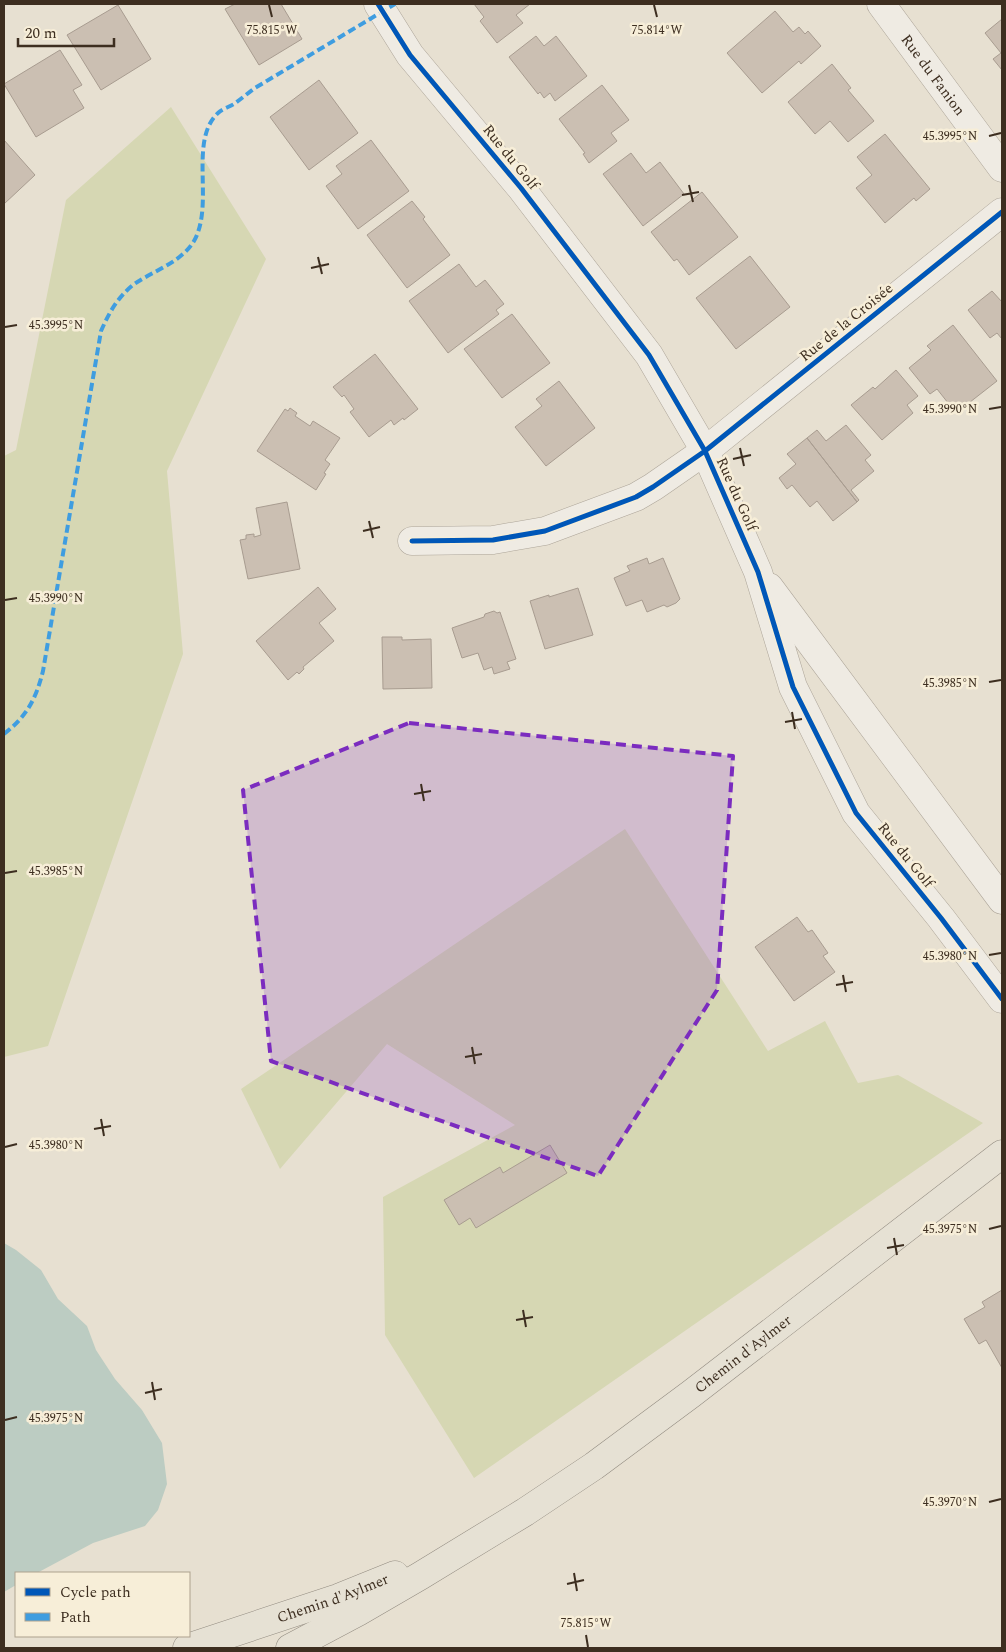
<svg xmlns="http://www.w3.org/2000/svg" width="1006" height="1652" font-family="Spectral,serif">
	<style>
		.green { fill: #d6d7b3 }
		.water { fill: #bcccc2 }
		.building { fill: #cbbfb2; stroke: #a89c90 }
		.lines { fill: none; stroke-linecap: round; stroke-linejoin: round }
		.minor-casing { stroke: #ada599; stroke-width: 29 }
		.major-casing { stroke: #928b80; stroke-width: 29 }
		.minor { stroke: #efebe3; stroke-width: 28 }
		.major { stroke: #e6e1d4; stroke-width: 28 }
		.quiet { stroke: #3f9de0; stroke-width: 4; stroke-dasharray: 8 4; stroke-linecap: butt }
		.cycleway-casing { stroke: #f7eed8; stroke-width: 8 }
		.cycleway { stroke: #0057b8; stroke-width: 5 }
		.marked { fill: #7b2cbf; fill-opacity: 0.2; stroke: #7b2cbf; stroke-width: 4; stroke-dasharray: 10 6; stroke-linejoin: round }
		.ticks { fill: none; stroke: #3d2e20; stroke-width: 2 }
		.labels { text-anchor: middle; stroke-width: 5; stroke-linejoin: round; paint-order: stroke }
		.street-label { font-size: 15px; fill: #3d2e20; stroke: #f7eed8 }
		.ticks-label { font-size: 12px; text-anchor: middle; fill: #3d2e20; stroke: #f7eed8; stroke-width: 5; stroke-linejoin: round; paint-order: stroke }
	</style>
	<rect width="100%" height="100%" fill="#e7e0d1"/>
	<path class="green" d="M171 107 266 259 167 471 183 654 48 1046 4 1057V456L16 450 66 200Z
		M625 829 768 1051 825 1021 858 1083 898 1075 983 1123 474 1478 385 1335 383 1197 515 1125 387 1044 280 1169 241 1089Z"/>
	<path class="water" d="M4 1243 16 1250 41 1270 58 1299 87 1326 96 1350 115 1379 142 1410 162 1443 167 1484 158 1510 145 1526 93 1543 37 1573H16V1585L4 1592Z"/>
	<path class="building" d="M235 4H281L302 39 259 65 225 9Z
		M474 4H530L516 15 523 23 497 43 480 21 484 17Z
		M118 5 151 59 101 90 67 35Z
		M775 11 793 32 799 27 805 34 808 31 821 46 801 64 799 61 762 93 727 53Z
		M1002 19V70L993 59 1001 53 985 33Z
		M536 36 544 46 556 36 587 76 555 101 550 93 544 98 540 92 538 94 509 57Z
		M60 50 82 85 73 90 84 108 36 137 4 84Z
		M832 64 851 88 848 90 874 121 848 142 830 121 815 134 788 102Z
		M319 80 358 133 309 170 270 117Z
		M602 85 629 120 611 133 617 141 589 163 583 154 585 153 559 119Z
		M885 134 930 189 916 201 914 198 885 223 856 188 872 175 857 157Z
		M4 140 35 175 4 204Z
		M371 140 409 191 358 229 326 186 342 174 336 166Z
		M631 153 646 173 660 162 684 194 643 226 603 174Z
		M702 192 738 237 689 275 677 259 674 261 651 232Z
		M412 201 425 217 423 219 450 255 407 288 367 235Z
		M750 256 790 307 736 349 696 298Z
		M459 264 476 287 485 280 504 304 496 310 499 314 448 353 409 301Z
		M992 291 1002 302V339L997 333 990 338 968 310Z
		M512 314 550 363 502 398 464 349Z
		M953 325 997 381 956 413 937 389 930 394 909 368 931 350 927 346Z
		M375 354 418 409 404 420 403 418 394 425 391 420 369 437 350 412 354 409 344 395 342 397 333 387Z
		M896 370 918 396 907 405 913 413 882 440 851 405 873 387 875 389Z
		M559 381 595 428 546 466 515 427 542 406 536 399Z
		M290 408 297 413 295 416 310 426 313 421 340 438 325 460 330 464 324 473 326 474 316 490 257 451 285 409 288 411Z
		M846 425 871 455 865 460 874 471 851 490 859 500 857 502 807 438 817 430 826 441Z
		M807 438 857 502 833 521 817 501 810 507 792 485 787 489 779 478 796 464 787 454Z
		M287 502 300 569 248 579 240 540 246 539V535L254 534V537L261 535 256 508Z
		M647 558 649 564 663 558 680 599 676 603 667 607 664 605 647 612 642 600 626 606 614 578 630 571 627 566Z
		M318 587 336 609 319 623 334 641 303 667 304 669 299 674 297 672 288 680 256 641Z
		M578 588 593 635 545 649 530 601 549 595V597Z
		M494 611 497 613 500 612 516 659 507 662 510 669 494 674 492 667 484 670 478 653 462 658 452 628 484 617 485 614Z
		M382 637H402V640L431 639 432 688 383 689Z
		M797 917 808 932 812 930 828 953 823 956 835 972 794 1001 755 947Z
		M550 1145 567 1173 476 1228 470 1218 459 1225 444 1200 500 1167 503 1173Z
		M1002 1290V1368L986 1340 979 1344 964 1319 985 1307 982 1302Z"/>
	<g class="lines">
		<defs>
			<g id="minor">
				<path d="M378 4 410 55 521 188 649 355 705 451 758 572 793 687 856 813 941 918 1002 999"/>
				<path id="s1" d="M881 4 1002 168"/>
				<path d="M412 541 493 540 545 531 636 497 653 487 705 451 1002 212"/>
				<path d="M769 587 1002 900"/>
			</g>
			<g id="major">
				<path id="s2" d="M187 1648 338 1598 395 1575"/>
				<path id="s3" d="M290 1648 358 1612 420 1576 525 1512 594 1466 691 1394 1002 1154"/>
			</g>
		</defs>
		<use href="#minor" class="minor-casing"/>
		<use href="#major" class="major-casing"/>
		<use href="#minor" class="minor"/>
		<use href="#major" class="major"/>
		<path class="quiet" d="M4 734C27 716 36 699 43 671L101 331C109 313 117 298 133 285 152 271 181 263 194 241 215 204 188 141 218 113 222 109 229 107 234 104 241 99 248 93 255 88L395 4"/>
		<defs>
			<path id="cycleway" d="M378 4 410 55 521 188 649 355 705 451 758 572 793 687 856 813 941 918 1002 999
				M412 541 493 540 545 531 636 497 653 487 705 451 1002 212"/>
		</defs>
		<use href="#cycleway" class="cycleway-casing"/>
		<use href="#cycleway" class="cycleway"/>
	</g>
	<path class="marked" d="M409 723 733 756 717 990 598 1176 271 1061 243 790Z"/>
	<path class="ticks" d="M269 5 272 17M654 5 657 17M989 136 1001 133M689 185 693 202M682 195 699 192M318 257 322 274M311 268 329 264M5 327 17 325M989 409 1001 407M740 448 744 466M733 459 751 455M369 521 373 538M363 531 380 527M5 600 17 598M989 682 1001 680M792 712 795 729M785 722 802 719M421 784 424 801M414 794 431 791M5 873 17 871M989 955 1001 953M843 975 846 992M836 985 853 982M472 1047 475 1064M465 1057 482 1054M101 1119 104 1136M94 1129 111 1126M5 1147 17 1144M989 1229 1001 1226M894 1238 897 1255M887 1248 904 1245M523 1310 526 1327M516 1320 533 1317M152 1382 155 1400M145 1393 162 1389M5 1420 17 1417M989 1502 1001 1499M574 1573 577 1591M567 1584 584 1580M586 1635 588 1647"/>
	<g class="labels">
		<g class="street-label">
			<text dy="5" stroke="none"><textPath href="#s1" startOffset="88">Rue du Fanion</textPath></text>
			<text transform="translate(511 157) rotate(51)" y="5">Rue du Golf</text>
			<text transform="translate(846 322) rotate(-39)" y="5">Rue de la Croisée</text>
			<text transform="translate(737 494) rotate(66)" y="5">Rue du Golf</text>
			<text transform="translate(906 855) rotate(51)" y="5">Rue du Golf</text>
			<text dy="5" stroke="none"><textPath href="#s3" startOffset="541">Chemin d'Aylmer</textPath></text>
			<text dy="5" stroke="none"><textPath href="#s2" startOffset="154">Chemin d'Aylmer</textPath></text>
		</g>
	</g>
	<g class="ticks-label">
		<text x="272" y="34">75.815°W</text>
		<text x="657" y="34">75.814°W</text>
		<text x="950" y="140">45.3995°N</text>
		<text x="56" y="329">45.3995°N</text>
		<text x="950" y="413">45.3990°N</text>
		<text x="56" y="602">45.3990°N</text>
		<text x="950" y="687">45.3985°N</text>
		<text x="56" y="875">45.3985°N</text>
		<text x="950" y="960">45.3980°N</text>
		<text x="56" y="1149">45.3980°N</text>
		<text x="950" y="1233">45.3975°N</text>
		<text x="56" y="1422">45.3975°N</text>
		<text x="950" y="1506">45.3970°N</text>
		<text x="586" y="1627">75.815°W</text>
	</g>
	<rect width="1006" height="1652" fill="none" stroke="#3d2e20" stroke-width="10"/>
	<rect x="15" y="1572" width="175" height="65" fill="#f7eed8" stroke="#ada18e"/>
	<rect x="25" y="1588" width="25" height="8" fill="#0057b8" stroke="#ada18e"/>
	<text x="60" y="1597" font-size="15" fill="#3d2e20">Cycle path</text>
	<rect x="25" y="1613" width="25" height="8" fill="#3f9de0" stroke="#ada18e"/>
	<text x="60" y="1622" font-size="15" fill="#3d2e20">Path</text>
	<path d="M18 38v8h96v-8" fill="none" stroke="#3d2e20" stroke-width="2.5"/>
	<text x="25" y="38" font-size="15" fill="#3d2e20" stroke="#f7eed8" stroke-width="4" paint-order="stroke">20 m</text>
</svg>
